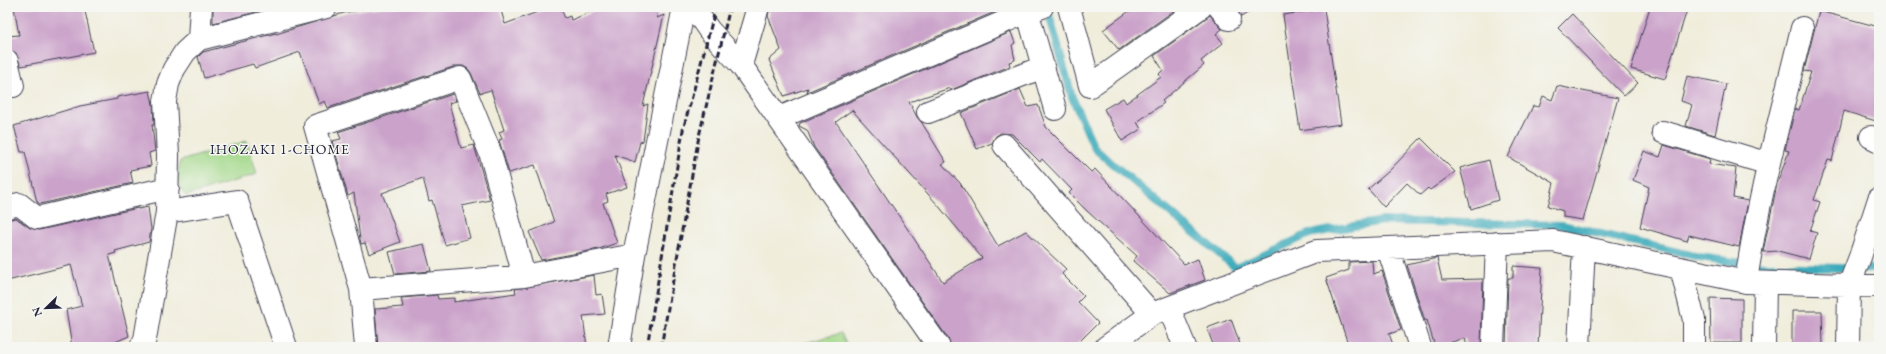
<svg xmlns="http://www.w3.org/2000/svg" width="1886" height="354" font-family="'EB Garamond',serif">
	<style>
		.green { fill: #a2d888; stroke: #627d62 }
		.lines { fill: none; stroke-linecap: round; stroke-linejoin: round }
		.stream { stroke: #3dabbb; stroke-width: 8 }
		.building { fill: #cba3ca; fill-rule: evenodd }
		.minor-casing { stroke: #414053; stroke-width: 24 }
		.minor { stroke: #fff; stroke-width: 22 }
		.rail { stroke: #22223b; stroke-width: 3; stroke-dasharray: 6 3; stroke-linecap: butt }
		.labels { text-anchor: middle; stroke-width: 3; stroke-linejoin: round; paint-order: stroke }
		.neighbourhood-label { font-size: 14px; letter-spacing: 1px; fill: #22223b; stroke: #f6f6f2 }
	</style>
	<rect width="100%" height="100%" fill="#f6f6f2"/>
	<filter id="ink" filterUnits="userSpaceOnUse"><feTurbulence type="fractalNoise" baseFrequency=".025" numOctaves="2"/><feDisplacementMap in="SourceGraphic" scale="8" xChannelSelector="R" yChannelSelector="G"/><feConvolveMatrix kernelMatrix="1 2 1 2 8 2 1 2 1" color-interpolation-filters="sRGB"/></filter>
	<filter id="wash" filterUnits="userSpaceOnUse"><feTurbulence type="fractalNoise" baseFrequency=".012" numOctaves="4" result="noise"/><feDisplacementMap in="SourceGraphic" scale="16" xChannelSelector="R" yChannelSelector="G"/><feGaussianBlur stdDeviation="0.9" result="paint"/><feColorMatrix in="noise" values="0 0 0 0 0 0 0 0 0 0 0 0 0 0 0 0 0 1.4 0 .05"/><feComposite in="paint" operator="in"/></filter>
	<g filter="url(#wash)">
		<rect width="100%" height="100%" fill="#f0eddb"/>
		<path class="green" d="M247 141 257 174 186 196 177 184 180 161Z
			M841 333 848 347H790Z"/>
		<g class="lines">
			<path class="stream" d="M1047 7 1072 97 1095 149 1236 268 1309 234 1382 221 1562 225 1699 257 1764 266 1879 269"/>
		</g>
		<g id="blocks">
			<path class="building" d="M14 7H84L94 52 21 66 16 53 7 49V36L19 35Z
				M213 7H272V8L213 23Z
				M382 7H500L505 24 551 7H560L565 18 570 16 571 20 603 7H658L657 18 664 15 643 106 648 104 643 141 640 142 635 162 615 155 627 187 606 194 608 201 603 203 617 243 599 249 541 260 529 232 554 222 535 165 509 173 499 140 502 139 499 132 504 130 491 90 480 93 471 73 468 69 463 66H456L328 108 325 101 319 104 300 52 255 68 253 64 204 78 198 57 203 52 276 33V34L347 12Z
				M770 7H1003L1004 8 807 92 808 88 784 96 769 60 781 50 768 16Z
				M1135 7H1179L1119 50 1103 30Z
				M1235 7H1257L1241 17Z
				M1650 7H1688L1665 79 1631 69Z
				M1324 9 1341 124 1300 130 1283 15Z
				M1819 11 1879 27V122L1844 111 1832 161 1828 160 1814 200 1820 202 1810 231 1817 233 1809 259 1778 251 1763 252 1777 184 1789 151 1785 150 1795 109 1799 110 1811 72 1804 71Z
				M1572 14 1638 83 1624 96 1558 28Z
				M1210 15 1222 29 1216 34 1223 43 1201 61 1204 65 1162 101 1164 103 1137 122 1141 129 1122 141 1104 109 1123 98 1126 103 1161 77 1159 74 1163 70 1154 56Z
				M1011 32 1015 43 1012 45 1015 60 1009 62 1010 66 951 90 950 88 909 102 917 117 922 123 946 162 942 164 960 183 998 246 1026 231 1066 269 1062 274 1084 296 1078 302 1098 323 1074 347H951L949 340 814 147 807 130 799 126 800 123ZM852 110 937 204 982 258 943 282 836 122Z
				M1687 76 1726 84 1715 135 1686 126 1692 105 1681 101Z
				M1557 86 1618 98 1583 220 1563 217V211L1548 206 1554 183 1508 157 1533 106 1539 107 1543 96 1552 100Z
				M1020 89 1028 107 1038 105 1046 127 1091 172 1095 169 1184 264 1198 259 1205 280 1170 293 1133 261 1137 256 1087 211 1069 193 1072 190 1042 159 1040 162 1012 134 1001 133 996 136 992 143 977 149 961 113Z
				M150 91 153 104 154 125H152L155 151 149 153 151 166 130 170 133 183 40 204 37 202 25 152H21L14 126 80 106 117 99V97Z
				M453 94 456 101 449 103 461 148 474 145 490 200 462 206 470 238 445 245 432 200 429 201 423 178 382 193 400 242 369 254 365 243 361 244 360 239 354 193 348 196 332 141 341 139 338 132Z
				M1421 138 1455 172 1430 190 1428 188 1420 195 1407 183 1384 207 1368 189 1389 171Z
				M1664 145 1710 159 1709 164 1736 168 1733 198 1748 201 1739 247 1689 235 1687 241 1640 227 1649 187 1633 180 1644 151 1660 157Z
				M1489 160 1498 200 1471 209 1460 168Z
				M148 207 151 229 149 242 115 251 116 253 109 255 129 336 104 347H72L66 310 82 306 71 265 7 281V220L16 218 30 228 39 230 138 208V209Z
				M424 244 431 271 395 274 389 252Z
				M1437 258 1442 280 1483 279 1481 347H1467L1465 338 1435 347 1427 320 1425 321 1407 265Z
				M1372 261 1373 274 1382 271 1401 330 1389 334 1394 347H1349L1326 278 1349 270V262Z
				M1513 266 1542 268 1538 347H1506L1508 278H1513Z
				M594 275 596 295 602 294 605 314 583 316 587 347H378L375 309 403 307 401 298 437 295 438 299 454 298V302L516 293 515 289Z
				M1710 298 1742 299V343H1711Z
				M1792 311H1822L1823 346H1792Z
				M1231 319 1241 347H1214L1207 328Z"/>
		</g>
	</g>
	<g filter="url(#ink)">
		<use href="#blocks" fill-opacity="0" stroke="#414053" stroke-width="1"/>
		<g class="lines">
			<defs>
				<path id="minor" d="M693 7 709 30 741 65 939 347
					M1026 7 1055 109
					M1069 7 1090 86 1201 7
					M1219 7 1229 19
					M199 39 326 7
					M7 61 13 86
					M741 65 758 7
					M928 112 1043 67
					M779 118 1027 12 1042 7
					M1663 132 1769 164
					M1871 137 1879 141
					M1004 145 1152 314
					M7 207 19 204 37 218 168 188
					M167 212 237 201 286 347
					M1388 248 1420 347
					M1681 268 1694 320V347
					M1746 282C1758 196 1782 112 1802 28
					M361 289 524 276 634 255
					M1169 308 1185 347
					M141 347 145 339 167 212 168 155 165 101 168 84 174 69 185 52 199 39 201 7
					M366 347 361 289 315 126 460 78 490 152 524 276
					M619 347 634 255 684 7
					M1106 347 1152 314 1317 251 1553 241 1746 282 1879 286
					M1493 347 1497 243
					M1579 347 1584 247
					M1764 347 1765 284
					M1848 347 1849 286 1860 257 1879 199"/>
			</defs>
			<use href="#minor" class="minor-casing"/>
			<use href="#minor" class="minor"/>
			<path class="rail" d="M647 347 683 130 716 7
				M661 347 699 136 730 7"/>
		</g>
	</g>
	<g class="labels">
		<g class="neighbourhood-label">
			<text x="280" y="154">IHOZAKI 1-CHOME</text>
		</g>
	</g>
	<rect width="1886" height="354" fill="none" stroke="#f6f6f2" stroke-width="24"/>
	<g transform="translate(46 308) rotate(247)" stroke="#f6f6f2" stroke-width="3" paint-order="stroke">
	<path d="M0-3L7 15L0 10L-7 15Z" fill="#22223b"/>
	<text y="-6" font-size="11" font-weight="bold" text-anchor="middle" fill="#22223b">N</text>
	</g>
</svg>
